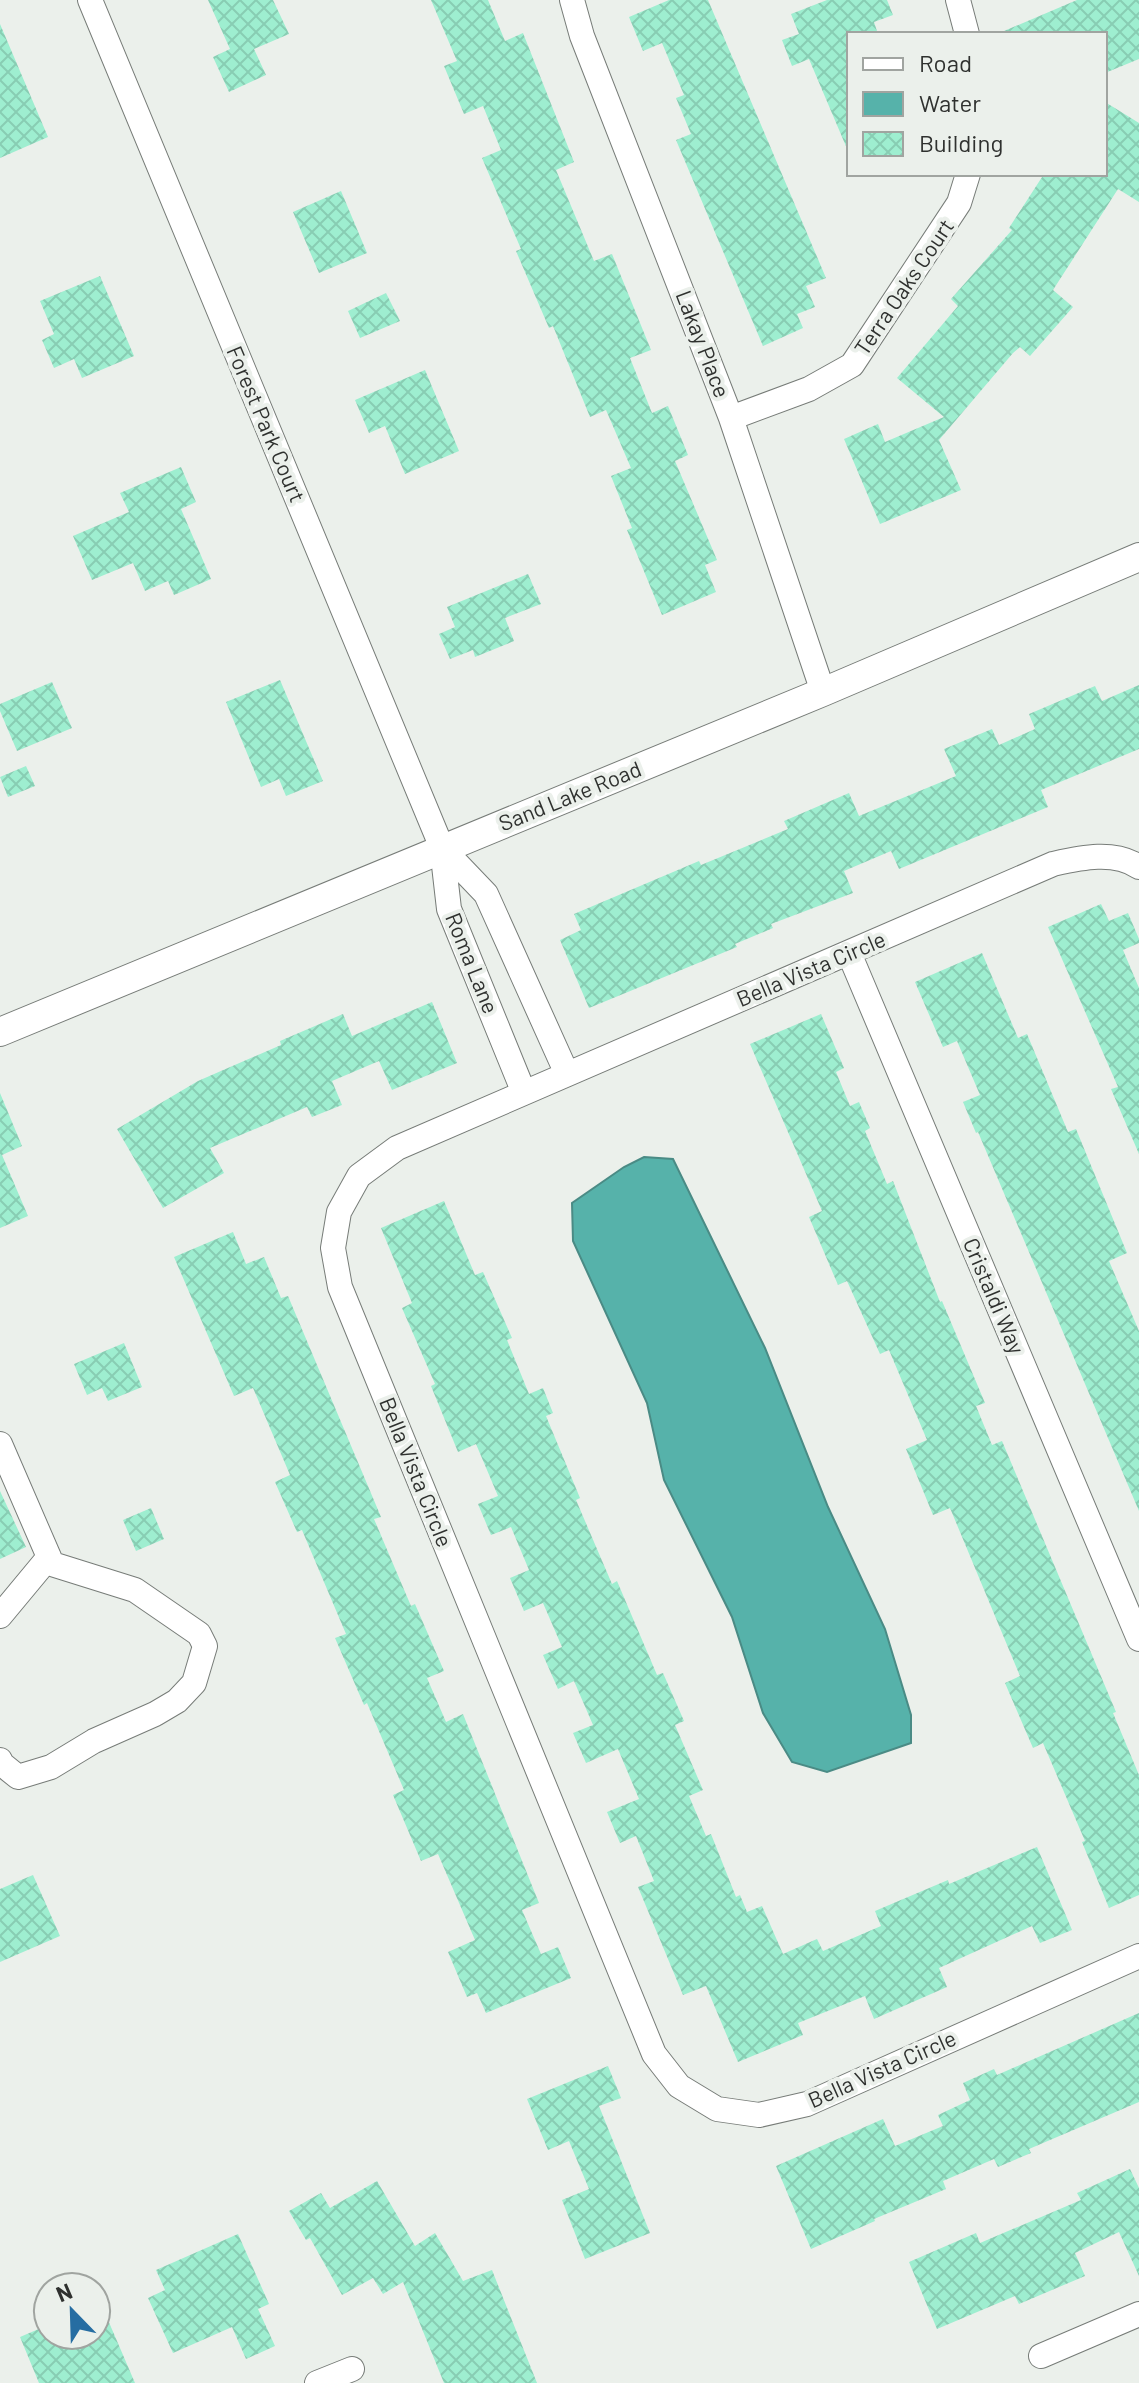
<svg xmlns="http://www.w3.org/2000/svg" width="1139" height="2383" font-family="Barlow,sans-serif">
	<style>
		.water { fill: #56b2aa; stroke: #4a8b85; stroke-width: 2 }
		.building { fill: url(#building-cross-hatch) }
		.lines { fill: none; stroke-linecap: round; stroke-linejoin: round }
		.minor-casing { stroke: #777c78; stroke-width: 26 }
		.tertiary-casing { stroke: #777c78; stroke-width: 30 }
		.minor { stroke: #fff; stroke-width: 24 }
		.tertiary { stroke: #fff; stroke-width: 28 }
		.labels { text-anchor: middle; stroke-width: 8; stroke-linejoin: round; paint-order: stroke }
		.street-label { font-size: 22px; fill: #2f312f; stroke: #ebf0eb }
	</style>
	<defs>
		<pattern id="building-cross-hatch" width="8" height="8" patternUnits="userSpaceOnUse" patternTransform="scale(2)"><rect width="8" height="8" fill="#9eeed0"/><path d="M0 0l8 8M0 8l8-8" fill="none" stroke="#88cdb3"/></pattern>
	</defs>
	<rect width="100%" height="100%" fill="#ebf0eb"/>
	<path class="water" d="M644 1157 673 1159 765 1348 828 1507 885 1629 911 1715V1743L827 1772 792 1762 763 1713 732 1617 664 1480 647 1403 573 1241 572 1203 624 1167Z"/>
	<path class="building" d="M208 0H273L289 34 254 49 266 75 229 92 213 57 230 49Z
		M431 0H488L505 41 523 33 574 162 556 170 594 261 612 254 651 350 630 358 652 413 668 406 688 455 675 461 717 560 705 565 716 592 662 615 627 530 632 528 611 476 631 468 606 410 590 417 553 326 549 328 516 251 521 249 482 158 501 150 483 106 464 114 444 66 457 61Z
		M669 0H708L826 278 806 286 815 307 797 314 803 328 763 346 676 140 691 134 676 98 684 95 662 43 643 51 629 17Z
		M827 0H887L893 15 874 22 878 34H849L848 151 809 59 792 66 782 40 799 34 791 14Z
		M1077 0H1139V59L1105 73V34H997Z
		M0 24 48 137 0 158Z
		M1105 102 1139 123V202L1118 189 1053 290 1073 307 1030 356 1020 347 1013 353 939 440 961 490 880 524 844 439 878 424 885 442 944 417 897 378 958 306 951 299 1012 230 1009 228 1044 174H1105Z
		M341 191 367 253 319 273 293 212Z
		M100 276 134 356 82 378 74 359 54 368 42 340 54 334 40 301Z
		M386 293 400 321 360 338 348 311Z
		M425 370 459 451 405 474 385 426 369 433 355 400Z
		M181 467 196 502 181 509 211 579 174 595 168 581 145 591 133 563 92 580 73 536 129 512 120 493Z
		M528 574 541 604 505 618 514 641 475 657 473 650 450 659 439 634 455 627 447 607Z
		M280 680 323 781 286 796 279 779 261 787 226 702Z
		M52 682 72 728 17 751 0 711V704Z
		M1139 685V749L1041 790 1048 807 899 869 891 851 844 871 853 893 771 924 773 928 735 944 737 947 589 1008 560 940 581 930 574 914 699 861 701 865 788 829 784 821 849 793 859 816 956 776 944 749 992 729 999 745 1035 729 1029 714 1095 686 1102 701Z
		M26 766 35 786 8 797 0 777Z
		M1101 904 1109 921 1128 913 1139 939V943L1123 950 1139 988V1154L1111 1089 1118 1087 1048 927Z
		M982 953 1018 1038 1027 1034 1068 1132 1076 1129 1127 1253 1109 1261 1139 1331V1511L978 1132 976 1133 963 1102 980 1095 957 1041 943 1047 915 982Z
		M432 1002 457 1063 392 1090 379 1061 332 1081 342 1105 312 1117 307 1107 210 1148 224 1173 163 1208 117 1129 198 1081 281 1045 280 1041 343 1014 352 1036Z
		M821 1014 844 1068 836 1072 850 1106 859 1102 870 1128 865 1131 887 1184 893 1181 940 1302 942 1301 985 1403 976 1406 992 1445 1002 1441 1116 1712 1113 1713 1139 1775V1895L1109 1908 1082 1842 1085 1841 1043 1743 1033 1748 1005 1683 1020 1676 950 1508 933 1515 906 1449 927 1440 889 1350 880 1354 847 1281 838 1285 809 1217 822 1211 750 1044Z
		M0 1093 22 1146 2 1155 28 1216 0 1228Z
		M444 1201 475 1275 483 1272 512 1338 507 1340 529 1394 543 1388 553 1413 546 1416 580 1498 576 1500 612 1584 617 1581 657 1675 663 1673 684 1721 675 1725 703 1790 689 1796 706 1836 711 1834 736 1897 740 1895 747 1912 762 1906 783 1954 817 1939 823 1951 881 1926 875 1911 948 1880 949 1884 1037 1847 1072 1930 1040 1943 1032 1926 939 1968 947 1987 874 2019 865 1996 798 2023 803 2035 738 2062 706 1986 683 1995 638 1887 654 1881 636 1836 620 1843 607 1812 639 1799 618 1749 586 1763 573 1733 593 1725 574 1681 558 1689 543 1655 562 1647 543 1603 524 1611 510 1578 529 1570 511 1527 491 1535 478 1504 498 1496 476 1444 458 1452 431 1386 435 1384 402 1308 412 1303 381 1228Z
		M233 1232 246 1264 264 1257 281 1298 288 1296 381 1517 374 1519 411 1606 415 1604 444 1671 427 1678 446 1722 463 1714 539 1903 522 1910 541 1954 558 1947 571 1978 486 2013 477 1993 467 1997 448 1952 475 1940 438 1854 421 1861 393 1795 404 1790 367 1703 364 1705 335 1638 346 1634 302 1530 297 1532 275 1482 290 1475 253 1388 234 1396 174 1257Z
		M124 1343 142 1387 108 1401 102 1388 87 1395 74 1364Z
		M0 1491 26 1547 0 1559Z
		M151 1508 164 1539 136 1551 123 1520Z
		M33 1875 60 1936 0 1962V1889Z
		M1139 2013V2102L1029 2149 1031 2153 998 2167 994 2159 943 2181 946 2189 874 2219 875 2221 811 2249 776 2166 883 2119 895 2146 943 2126 938 2115 970 2100 963 2083 994 2069 997 2075Z
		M608 2066 621 2098 599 2106 650 2233 585 2259 562 2200 589 2189 569 2141 548 2150 527 2099Z
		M1130 2169 1139 2188V2276L1119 2232 1075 2253 1085 2276 1019 2304 1015 2296 937 2329 909 2262 976 2233 980 2243 1081 2200 1077 2193Z
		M377 2181 415 2246 435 2233 463 2281 492 2270 537 2383H444L403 2282 383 2294 373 2278 342 2295 310 2238 306 2240 289 2211 321 2193 330 2208Z
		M238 2234 269 2304 258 2309 275 2346 246 2359 232 2327 173 2353 148 2298 165 2290 156 2270Z
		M96 2292 135 2383H39L20 2337 48 2325V2335H96Z"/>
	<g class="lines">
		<defs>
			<path id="minor" d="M90 0 442 848 449 909 524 1093
				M572 0 582 36 731 418 823 692
				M958 0 967 34
				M731 418 809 389 852 365 959 203 968 174
				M442 848 486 894 567 1074
				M1139 867C1114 850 1080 858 1053 864L397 1148 359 1176 339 1212 333 1248 340 1287 654 2054 679 2086 717 2109 759 2115 807 2104 1139 1956
				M849 953 1139 1639
				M0 1444 52 1564 135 1590 199 1634 205 1646 194 1683 177 1701 155 1714 94 1741 51 1767 18 1777 2 1764 0 1760
				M0 1616 49 1557
				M1041 2356 1139 2314
				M317 2383 352 2369"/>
			<path id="tertiary" d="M0 1032 823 692 1139 557"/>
		</defs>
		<use href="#minor" class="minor-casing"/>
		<use href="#tertiary" class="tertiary-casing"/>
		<use href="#minor" class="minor"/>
		<use href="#tertiary" class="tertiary"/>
	</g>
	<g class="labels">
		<g class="street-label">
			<text transform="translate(904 287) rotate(-56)" y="8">Terra Oaks Court</text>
			<text transform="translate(703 344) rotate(69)" y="8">Lakay Place</text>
			<text transform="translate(266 424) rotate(67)" y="8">Forest Park Court</text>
			<text transform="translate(570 796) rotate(-22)" y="8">Sand Lake Road</text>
			<text transform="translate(472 963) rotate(68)" y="8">Roma Lane</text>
			<text transform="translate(811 969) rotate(-23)" y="8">Bella Vista Circle</text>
			<text transform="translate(994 1296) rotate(67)" y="8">Cristaldi Way</text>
			<text transform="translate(416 1472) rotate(68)" y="8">Bella Vista Circle</text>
			<text transform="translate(882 2069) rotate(-24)" y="8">Bella Vista Circle</text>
		</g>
	</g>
	<rect x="847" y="32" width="260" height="144" fill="#ebf0eb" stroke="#a0a4a0" stroke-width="2"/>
	<rect x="863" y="58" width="40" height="12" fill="#ffffff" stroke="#a0a4a0" stroke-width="2"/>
	<text x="919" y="72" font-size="24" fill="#2f312f">Road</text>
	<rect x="863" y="92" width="40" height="24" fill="#56b2aa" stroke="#a0a4a0" stroke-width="2"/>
	<text x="919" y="112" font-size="24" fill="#2f312f">Water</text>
	<rect x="863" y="132" width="40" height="24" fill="url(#building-cross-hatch)" stroke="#a0a4a0" stroke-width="2"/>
	<text x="919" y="152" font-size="24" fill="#2f312f">Building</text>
	<g transform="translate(72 2311) rotate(337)"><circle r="38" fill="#ebf0eb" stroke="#a0a4a0" stroke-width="2"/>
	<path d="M0-6L14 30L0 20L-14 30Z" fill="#266da2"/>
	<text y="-12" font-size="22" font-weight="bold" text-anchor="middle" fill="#2f312f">N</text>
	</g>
</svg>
